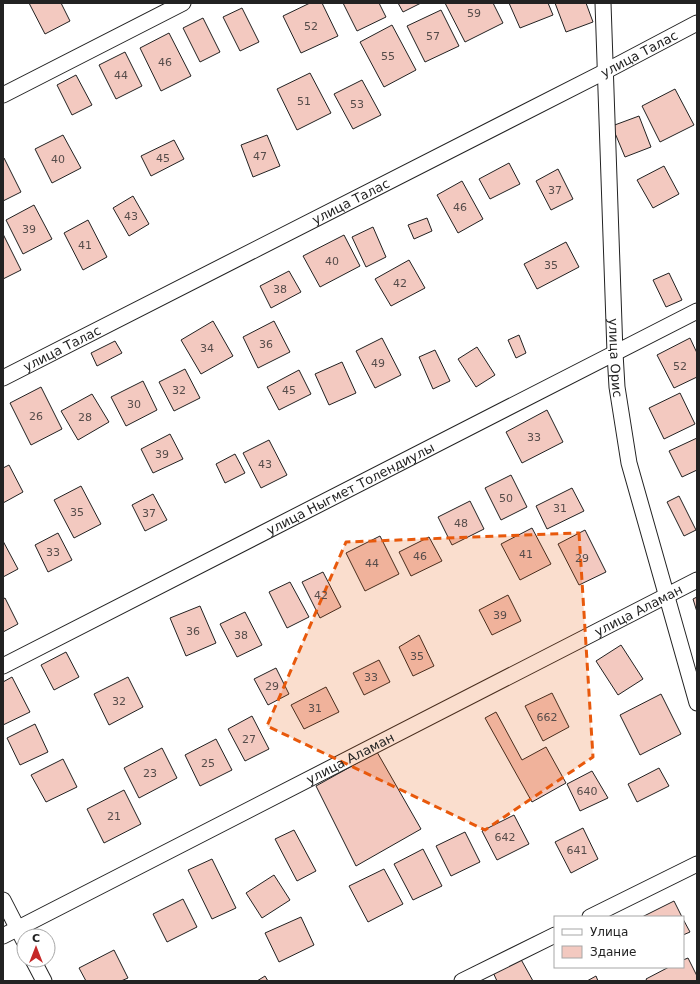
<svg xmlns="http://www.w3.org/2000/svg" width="700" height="984" font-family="'DejaVu Sans',sans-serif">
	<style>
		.building { fill: #f3c9c0; stroke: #222 }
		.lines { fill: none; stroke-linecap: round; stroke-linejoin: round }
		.minor-casing { stroke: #222; stroke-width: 17 }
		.minor { stroke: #fff; stroke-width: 15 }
		.marked { fill: #e8590c; fill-opacity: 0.2; stroke: #e8590c; stroke-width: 3; stroke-dasharray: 8 5; stroke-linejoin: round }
		.labels { text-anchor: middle; stroke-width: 3; stroke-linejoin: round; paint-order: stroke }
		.number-label { font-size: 11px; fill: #564c4a }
		.street-label { font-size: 13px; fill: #222; stroke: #fff }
	</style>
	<rect width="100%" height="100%" fill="#fff"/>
	<path class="building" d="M29 3H61L70 21 45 34Z
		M310 3H322L338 36 301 53 283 16Z
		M343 3H379L386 17 357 31Z
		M398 3H421L403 12Z
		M445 3H493L503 23 465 42Z
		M509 3H548L553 15 520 28Z
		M555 3H586L593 22 566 32Z
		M242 8 259 42 240 51 223 17Z
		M441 10 459 46 425 62 407 26Z
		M203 18 220 52 200 62 183 28Z
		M392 25 416 70 384 87 360 42Z
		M169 33 191 76 161 91 140 48Z
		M125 52 142 86 116 99 99 65Z
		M310 73 331 113 297 130 277 89Z
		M76 75 92 105 72 115 57 85Z
		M362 80 381 115 353 129 334 94Z
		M675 89 694 125 660 142 642 106Z
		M639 116 651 147 625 157 612 126Z
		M63 135 81 168 52 183 35 149Z
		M267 135 280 166 253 177 241 145Z
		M174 140 184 159 151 176 141 156Z
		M4 158 21 192 3 201V159Z
		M509 163 520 184 490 199 479 179Z
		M664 166 679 194 653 208 637 180Z
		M558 169 573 199 551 210 536 181Z
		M462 181 483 219 458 233 437 195Z
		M133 196 149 224 129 236 113 208Z
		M34 205 52 239 23 254 6 220Z
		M427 218 432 231 414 239 408 225Z
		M88 220 107 257 83 270 64 233Z
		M373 227 386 257 366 267 352 237Z
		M3 234 21 270 3 279Z
		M344 235 360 266 320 287 303 256Z
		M566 242 579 267 537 289 524 264Z
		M409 260 425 288 391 306 375 279Z
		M289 271 301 292 271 308 260 286Z
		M669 273 682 300 666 307 653 280Z
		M213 321 233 356 201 374 181 340Z
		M274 321 290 352 258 368 243 337Z
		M519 335 526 353 516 358 508 340Z
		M382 338 401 375 375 388 356 351Z
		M690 338 697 353V377L674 388 657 355Z
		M115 341 122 353 97 366 91 353Z
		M477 347 495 375 476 387 458 359Z
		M435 350 450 381 433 389 419 357Z
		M342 362 356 393 329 405 315 374Z
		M185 369 200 398 174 411 159 382Z
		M299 370 311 394 279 410 267 387Z
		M143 381 157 410 126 426 111 397Z
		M41 387 62 429 31 445 10 403Z
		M680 393 695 424 664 439 649 408Z
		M92 394 109 422 78 440 61 411Z
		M547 410 563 442 522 463 506 432Z
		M170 434 183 459 153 473 141 449Z
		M697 438V470L682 477 669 451Z
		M269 440 287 475 261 488 243 453Z
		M235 454 245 473 225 483 216 464Z
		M9 465 23 492 3 503V468Z
		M511 475 527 507 501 520 485 488Z
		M81 486 101 524 74 538 54 500Z
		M572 488 584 511 547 529 536 506Z
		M153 494 167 520 145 531 132 505Z
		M679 496 696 530 684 536 667 502Z
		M470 501 484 529 452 545 438 517Z
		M532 528 551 564 520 580 501 544Z
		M585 530 606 572 579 585 558 544Z
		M58 533 72 560 48 572 35 545Z
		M380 536 399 574 365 591 346 553Z
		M429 537 442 561 411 576 399 552Z
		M3 541 18 569 3 577Z
		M323 572 341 607 320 618 302 582Z
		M290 582 309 617 287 628 269 592Z
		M508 595 521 621 492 635 479 610Z
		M697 597V612L693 599Z
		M5 598 18 624 3 632V599Z
		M200 606 216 643 186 656 170 618Z
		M245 612 262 645 237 657 220 624Z
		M419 635 434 666 413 676 399 647Z
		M621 645 643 679 618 695 596 661Z
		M66 652 79 677 54 690 41 665Z
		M379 660 390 682 364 695 353 673Z
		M276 668 289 694 268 705 254 679Z
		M12 677 30 712 3 725V682Z
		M128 677 143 707 109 725 94 694Z
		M326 687 339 712 304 729 291 705Z
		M552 693 569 727 543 741 525 706Z
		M661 694 681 734 640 755 620 715Z
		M496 712 522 760 546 747 566 783 532 802 485 718Z
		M252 716 269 749 245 761 228 729Z
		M35 724 48 752 20 765 7 738Z
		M216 739 232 770 200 786 185 755Z
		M162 748 177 778 139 798 124 768Z
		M377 752 421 829 356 866 316 786Z
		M63 759 77 787 46 802 31 775Z
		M659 768 669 786 637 802 628 784Z
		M592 771 608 798 580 811 567 784Z
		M124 790 141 824 104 843 87 809Z
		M514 815 529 844 497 860 482 831Z
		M583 828 598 859 571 873 555 842Z
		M294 830 316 871 297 881 275 839Z
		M465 832 480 862 451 876 436 846Z
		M423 849 442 886 413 900 394 864Z
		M212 859 236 908 212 919 188 870Z
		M384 869 403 904 368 922 349 886Z
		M274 875 290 900 262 918 246 893Z
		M183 899 197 927 167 942 153 914Z
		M674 901 682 917H642Z
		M301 917 314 945 279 962 265 933Z
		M683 919 690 932 683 935Z
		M114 950 128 978 121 981H86L79 968Z
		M518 954 533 981H497L491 968Z
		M688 958 697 976V981H647L646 979 669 967H683V960Z
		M265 976 268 981H257Z
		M596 976 598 981H587Z"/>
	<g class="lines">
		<defs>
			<g id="minor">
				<path id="s1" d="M603 3 615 353 617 387 629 463 697 703"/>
				<path d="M3 95 183 3"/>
				<path id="s2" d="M3 378 606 71 697 23"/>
				<path id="s3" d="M3 666 697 311"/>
				<path d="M3 900 24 941"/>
				<path d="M590 917 697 864"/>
				<path id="s4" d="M3 936 697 580"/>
				<path d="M33 960 44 981"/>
				<path d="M462 981 555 935"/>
			</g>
		</defs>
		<use href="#minor" class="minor-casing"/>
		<use href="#minor" class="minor"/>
	</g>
	<path class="marked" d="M579 533 593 757 485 830 267 726 346 542Z"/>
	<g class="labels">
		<g class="number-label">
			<text x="474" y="17">59</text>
			<text x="311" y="30">52</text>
			<text x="433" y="40">57</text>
			<text x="388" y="60">55</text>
			<text x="165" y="66">46</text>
			<text x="121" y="79">44</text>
			<text x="304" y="105">51</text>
			<text x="357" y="108">53</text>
			<text x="260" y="160">47</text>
			<text x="163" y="162">45</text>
			<text x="58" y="163">40</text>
			<text x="555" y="194">37</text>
			<text x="460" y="211">46</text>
			<text x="131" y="220">43</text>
			<text x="29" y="233">39</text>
			<text x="85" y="249">41</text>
			<text x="332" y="265">40</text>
			<text x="551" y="269">35</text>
			<text x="400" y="287">42</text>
			<text x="280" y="293">38</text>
			<text x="266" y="348">36</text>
			<text x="207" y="352">34</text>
			<text x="378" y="367">49</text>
			<text x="680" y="370">52</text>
			<text x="179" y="394">32</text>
			<text x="289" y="394">45</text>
			<text x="134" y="408">30</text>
			<text x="36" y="420">26</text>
			<text x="85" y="421">28</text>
			<text x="534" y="441">33</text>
			<text x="162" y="458">39</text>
			<text x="265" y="468">43</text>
			<text x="506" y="502">50</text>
			<text x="560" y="512">31</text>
			<text x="77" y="516">35</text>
			<text x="149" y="517">37</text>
			<text x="461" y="527">48</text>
			<text x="53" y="556">33</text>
			<text x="526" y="558">41</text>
			<text x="420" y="560">46</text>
			<text x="582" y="562">29</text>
			<text x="372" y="567">44</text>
			<text x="321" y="599">42</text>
			<text x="500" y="619">39</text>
			<text x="193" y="635">36</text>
			<text x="241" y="639">38</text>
			<text x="417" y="660">35</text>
			<text x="371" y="681">33</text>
			<text x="272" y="690">29</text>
			<text x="119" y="705">32</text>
			<text x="315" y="712">31</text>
			<text x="547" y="721">662</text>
			<text x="249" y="743">27</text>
			<text x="208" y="767">25</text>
			<text x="150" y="777">23</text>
			<text x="587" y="795">640</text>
			<text x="114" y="820">21</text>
			<text x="505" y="841">642</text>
			<text x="577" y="854">641</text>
		</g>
		<g class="street-label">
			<text dy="5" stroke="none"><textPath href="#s2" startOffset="714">улица Талас</textPath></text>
			<text dy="5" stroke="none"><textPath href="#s2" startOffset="390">улица Талас</textPath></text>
			<text dy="5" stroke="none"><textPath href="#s2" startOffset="66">улица Талас</textPath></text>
			<text dy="5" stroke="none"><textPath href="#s1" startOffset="355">улица Орис</textPath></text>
			<text dy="5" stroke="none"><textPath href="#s3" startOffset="390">улица Ныгмет Толендиулы</textPath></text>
			<text dy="5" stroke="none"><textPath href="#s4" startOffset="714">улица Аламан</textPath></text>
			<text dy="5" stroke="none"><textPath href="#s4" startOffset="390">улица Аламан</textPath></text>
		</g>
	</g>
	<rect width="700" height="984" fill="none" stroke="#222222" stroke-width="8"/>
	<rect x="554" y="916" width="130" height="52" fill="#ffffff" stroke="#a7a7a7"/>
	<rect x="562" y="929" width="20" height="6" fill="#ffffff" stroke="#a7a7a7"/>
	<text x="590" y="936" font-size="12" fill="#222222">Улица</text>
	<rect x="562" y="946" width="20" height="12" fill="#f3c9c0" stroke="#a7a7a7"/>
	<text x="590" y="956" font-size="12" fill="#222222">Здание</text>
	<g transform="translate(36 948)"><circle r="19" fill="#ffffff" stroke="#a7a7a7"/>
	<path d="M0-3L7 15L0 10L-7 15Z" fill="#c62828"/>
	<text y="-6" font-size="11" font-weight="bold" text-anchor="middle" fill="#222222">С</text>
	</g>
</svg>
